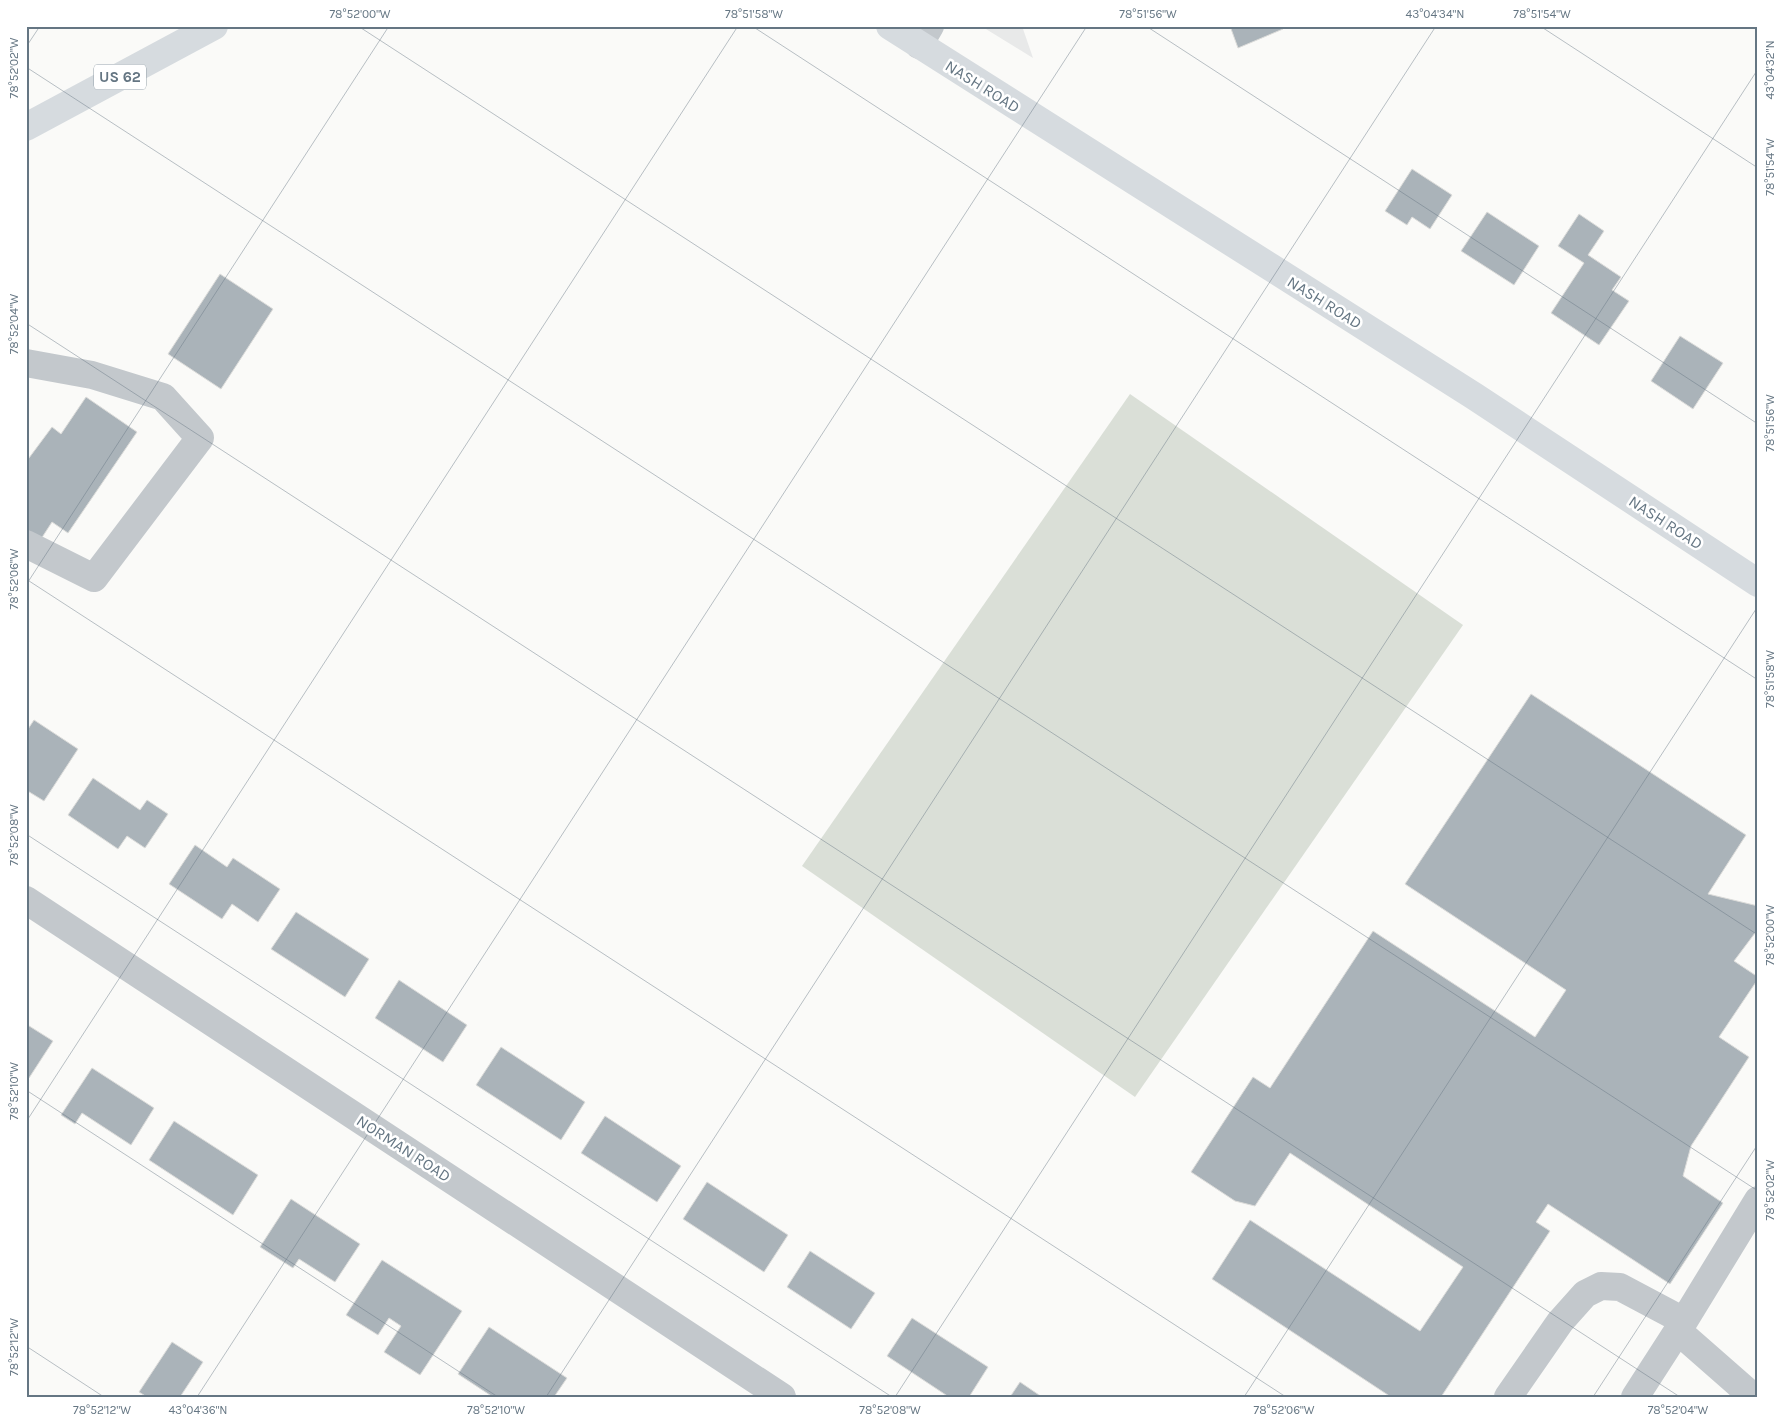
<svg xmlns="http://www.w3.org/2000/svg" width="1784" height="1423" font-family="Karla,sans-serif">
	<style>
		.built { fill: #e8e9e9 }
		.green { fill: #dadfd7 }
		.building { fill: #aab3b9; stroke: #dcdcda }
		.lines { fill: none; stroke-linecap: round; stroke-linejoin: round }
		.minor { stroke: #c3c8cc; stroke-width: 28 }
		.major { stroke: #d6dbdf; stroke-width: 28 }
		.ticks { fill: none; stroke: #657683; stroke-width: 1; stroke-opacity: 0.45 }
		.labels { text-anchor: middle; stroke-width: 5; stroke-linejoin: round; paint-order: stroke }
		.shield { fill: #fff; stroke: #939fa8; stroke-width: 1 }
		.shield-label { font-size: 15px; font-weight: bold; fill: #657683 }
		.street-label { font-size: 16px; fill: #657683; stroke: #fff }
		.neatline { fill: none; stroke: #657683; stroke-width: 2 }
		.ticks-label { font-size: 12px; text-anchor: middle; fill: #657683 }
	</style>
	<rect width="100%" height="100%" fill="#fafaf8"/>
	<path class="built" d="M981 26H1022L1033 58Z"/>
	<path class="green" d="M1130 394 1463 625 1135 1097 802 866Z"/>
	<path class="building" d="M1230 26H1282L1283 29 1238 48Z
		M1412 169 1452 195 1430 229 1412 217 1407 225 1385 211Z
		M1487 212 1539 246 1514 285 1461 251Z
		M1579 214 1604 231 1588 255 1621 277 1612 290 1629 301 1599 345 1551 313 1584 263 1558 246Z
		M220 274 273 309 221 389 168 354Z
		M1680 336 1723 363 1693 409 1651 381Z
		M86 397 137 432 68 533 52 522 41 539 26 529V462L52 427 61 434Z
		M1531 694 1746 835 1708 894 1758 906V929L1734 961 1758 977V979L1719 1037 1749 1057 1691 1146 1683 1176 1723 1203 1670 1284 1548 1204 1536 1222 1550 1231 1441 1397H1391L1212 1279 1250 1220 1420 1331 1463 1267 1290 1153 1255 1206 1235 1201 1191 1172 1253 1077 1270 1088 1373 931 1535 1037 1566 990 1405 884Z
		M34 720 78 749 44 801 26 790V732Z
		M93 778 140 810 147 800 168 814 145 848 127 836 118 849 68 815Z
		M195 845 227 867 233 858 280 889 258 922 232 904 222 919 169 884Z
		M296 912 369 959 345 997 271 949Z
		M399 980 467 1025 443 1062 375 1018Z
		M26 1024 53 1041 29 1078 26 1077Z
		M501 1047 585 1102 561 1140 476 1085Z
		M92 1068 154 1108 131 1145 82 1113 75 1124 61 1115Z
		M605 1116 681 1166 657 1202 581 1153Z
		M174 1121 258 1175 233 1215 149 1160Z
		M707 1182 788 1235 764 1272 683 1219Z
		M291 1199 360 1244 335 1282 299 1259 293 1268 260 1247Z
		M810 1251 875 1293 851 1329 787 1287Z
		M382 1260 462 1311 420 1375 384 1352 401 1326 389 1318 378 1335 346 1315Z
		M912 1318 988 1367 969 1397H949L887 1356Z
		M489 1327 567 1378 554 1397H493L458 1374Z
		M172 1342 203 1362 180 1397H147L139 1392Z
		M1020 1382 1042 1397H1010Z"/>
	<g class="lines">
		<path class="minor" d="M919 45 930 26
			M26 363 92 375 163 397 200 438 94 578 26 544
			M26 900 782 1397
			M1678 1331 1751 1395V1397
			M1508 1397 1560 1322 1585 1294 1601 1286 1620 1287 1684 1321
			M1635 1397 1684 1321 1758 1200"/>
		<path class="major" d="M890 26 1474 396 1758 583
			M26 127 214 26"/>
	</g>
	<path class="ticks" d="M358 26 1758 935M752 26 1758 680M1146 26 1758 424M1540 26 1758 168M26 47 40 26M26 67 1758 1191M26 323 1680 1397M26 579 1286 1397M26 585 389 26M26 834 892 1397M26 1090 498 1397M26 1122 738 26M26 1346 104 1397M197 1397 1087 26M546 1397 1436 26M895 1397 1758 69M1244 1397 1758 606M1593 1397 1758 1144"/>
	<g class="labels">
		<rect class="shield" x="94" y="64.5" width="52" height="25" rx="4"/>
		<g class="shield-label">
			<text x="120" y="82">US 62</text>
		</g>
		<g class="street-label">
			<text transform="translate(983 86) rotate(32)" y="6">NASH ROAD</text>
			<text transform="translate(1325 302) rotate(32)" y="6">NASH ROAD</text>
			<text transform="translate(1666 522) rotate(33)" y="6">NASH ROAD</text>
			<text transform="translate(404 1148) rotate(33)" y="6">NORMAN ROAD</text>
		</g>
	</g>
	<rect width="1784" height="1423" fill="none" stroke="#ffffff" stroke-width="55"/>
	<rect x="28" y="28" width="1728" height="1368" class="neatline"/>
	<g class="ticks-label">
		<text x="360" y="18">78°52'00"W</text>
		<text x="754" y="18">78°51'58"W</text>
		<text x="1148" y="18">78°51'56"W</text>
		<text x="1435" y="18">43°04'34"N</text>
		<text x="1542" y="18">78°51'54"W</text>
		<text transform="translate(14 68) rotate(-90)" y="4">78°52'02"W</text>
		<text transform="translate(1770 70) rotate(-90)" y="4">43°04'32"N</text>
		<text transform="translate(1770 167) rotate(-90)" y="4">78°51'54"W</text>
		<text transform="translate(14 324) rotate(-90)" y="4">78°52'04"W</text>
		<text transform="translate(1770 423) rotate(-90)" y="4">78°51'56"W</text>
		<text transform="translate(14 579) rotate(-90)" y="4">78°52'06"W</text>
		<text transform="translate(1770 679) rotate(-90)" y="4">78°51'58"W</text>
		<text transform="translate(14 835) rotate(-90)" y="4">78°52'08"W</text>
		<text transform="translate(1770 935) rotate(-90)" y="4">78°52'00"W</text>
		<text transform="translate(14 1091) rotate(-90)" y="4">78°52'10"W</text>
		<text transform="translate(1770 1190) rotate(-90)" y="4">78°52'02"W</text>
		<text transform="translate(14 1347) rotate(-90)" y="4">78°52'12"W</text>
		<text x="102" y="1414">78°52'12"W</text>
		<text x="198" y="1414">43°04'36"N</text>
		<text x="496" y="1414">78°52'10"W</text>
		<text x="890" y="1414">78°52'08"W</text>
		<text x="1284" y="1414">78°52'06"W</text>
		<text x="1678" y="1414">78°52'04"W</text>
	</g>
</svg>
